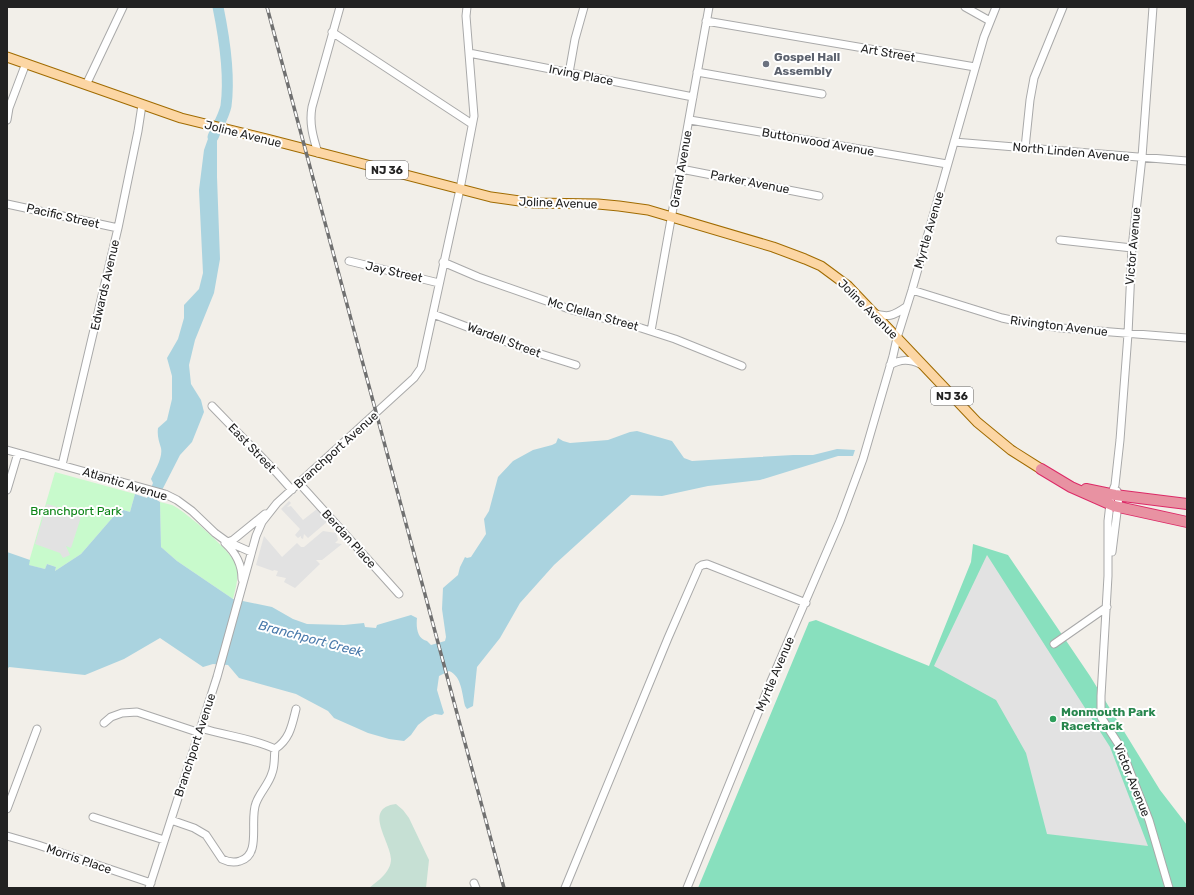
<svg xmlns="http://www.w3.org/2000/svg" width="1194" height="895" font-family="Rubik,sans-serif">
	<style>
		.wetland { fill: #c6e0d4 }
		.park { fill: #c8facc }
		.pitch { fill: #88e0be }
		.parking { fill: #e2e2e2 }
		.water { fill: #aad3df }
		.lines { fill: none; stroke-linecap: round; stroke-linejoin: round }
		.river { stroke: #aad3df; stroke-width: 11 }
		.minor-casing { stroke: #a9a9a9; stroke-width: 9 }
		.major-casing { stroke: #a06b00; stroke-width: 11 }
		.highway-casing { stroke: #dc2a67; stroke-width: 12 }
		.minor { stroke: #fff; stroke-width: 7 }
		.major { stroke: #fcd6a4; stroke-width: 9 }
		.highway { stroke: #e892a2; stroke-width: 10 }
		.rail-casing { stroke: #707070; stroke-width: 3.5 }
		.rail { stroke: #fff; stroke-width: 2; stroke-dasharray: 6; stroke-linecap: butt }
		.worship-dot { fill: #6b7280; stroke: #fff; stroke-width: 1.5 }
		.leisure-dot { fill: #2e9e5b; stroke: #fff; stroke-width: 1.5 }
		.labels { text-anchor: middle; stroke-width: 4; stroke-linejoin: round; paint-order: stroke }
		.shield { fill: #fff; stroke: #646464; stroke-width: 1 }
		.shield-label { font-size: 11px; font-weight: bold; fill: #222 }
		.street-label { font-size: 12px; fill: #222; stroke: #fff }
		.worship-label { font-size: 12px; font-weight: bold; fill: #5b616d; stroke: #fff; text-anchor: start }
		.park-label { font-size: 12px; fill: #0c8416; stroke: #fff }
		.leisure-label { font-size: 12px; font-weight: bold; fill: #27864d; stroke: #fff; text-anchor: start }
		.water-label { font-size: 13px; font-style: italic; fill: #4a7aab; stroke: #fff }
	</style>
	<rect width="100%" height="100%" fill="#f2efe9"/>
	<path class="wetland" d="M396 804 403 810 409 818 429 860 426 888H369C378 881 391 872 391 859 391 842 362 808 396 804Z"/>
	<path class="park" d="M55 472 135 494 130 512 120 509 81 554 55 571 56 567 47 564 45 569 28 565Z
		M160 502C164 503 168 504 172 505 185 511 230 550 235 563 240 575 236 587 233 599L177 561 161 547Z"/>
	<path class="pitch" d="M973 544 1008 555 1090 676 1160 790 1187 825V888H698L809 622 816 620 929 666 971 562Z"/>
	<path class="parking" d="M289 501 291 503 287 507 291 506 303 520 317 509 328 521 308 538 304 534 303 539 301 538V536L298 538 295 535 300 529 281 509Z
		M47 504 82 514 71 548 66 546 70 555 63 558 60 553 35 544Z
		M323 531 336 533 338 540 335 543 342 544 322 560H316L320 564 295 588 284 582 286 578 276 576 278 571 274 570 273 571 256 565 264 536 282 557 297 543 301 547H304Z
		M987 555 1110 747 1148 846 1047 834 1026 753 996 700 934 666Z"/>
	<path class="water" d="M209 136 217 138V177L220 259 214 293 195 340 189 365 191 384 201 400 204 412 192 442 180 455 157 500 160 502 161 547 177 561 233 599 272 607 293 619 307 624 344 625 364 623 365 627 376 628 377 625 411 615 417 618C416 627 417 639 427 641L431 645 445 641 446 637 442 609 443 588 458 575 460 567 465 557 467 558 471 557 486 534 484 519 489 511 498 477 513 461 533 450 552 445 556 443 558 438 563 441 570 443 608 440 630 432 637 431 672 441 684 458 692 461 793 455H813L837 449 855 450 853 456H838L760 480 708 486 662 496 631 495 554 565 520 603 500 638 477 667 473 706 467 709 465 706C462 695 462 676 449 671L439 676 437 690 444 713 442 715 435 714 428 717 418 725 411 735 404 741 389 739 368 733 334 718 328 711 296 694 239 678 228 665 213 664 203 667 160 638 124 659 85 675 9 667 7 670V552L30 560 29 565 45 569 47 564 56 567 55 571 81 554 120 509 130 512 135 494 147 498 153 483 151 479C155 470 163 458 161 448 159 441 157 436 158 428L167 420 172 399V376L167 358 178 339 184 318V305L199 289 203 273 199 190 204 150Z"/>
	<g class="lines">
		<path class="river" d="M213 137C217 127 224 116 226 106 230 76 224 36 218 7"/>
		<defs>
			<path id="minor" d="M965 7 990 21
				M1153 7 1142 157 1132 248 1128 334 1120 440 1115 485 1111 495 1108 521V576L1101 696V717L1121 748 1129 769 1149 820 1169 888
				M706 21 975 67
				M332 32 472 124
				M469 53 693 97
				M697 72 822 94
				M569 73 575 39 584 7
				M86 85 123 7
				M7 120 9 108 26 63
				M690 120 947 164
				M954 142 1187 161
				M1025 148 1030 100 1034 78 1063 7
				M318 153C313 137 309 123 312 107L340 7
				M681 169 819 196
				M7 204 118 228
				M1060 240 1132 248
				M349 261 439 283
				M443 262 478 277 572 310 641 328 675 339 742 366
				M912 290 1002 318 1021 322 1061 328 1187 338
				M873 313C888 318 893 316 906 307
				M433 314 528 350 576 365
				M651 331 709 7
				M890 365C901 359 909 359 920 364
				M212 406 276 472 292 490
				M7 450 165 494 177 500 192 511 215 533 226 541 251 552
				M62 465 118 228 138 131 142 105
				M299 483 399 594
				M7 490 18 453
				M228 542 233 540 265 514
				M225 543C236 553 242 564 242 579
				M1112 552 1119 496 1117 491
				M1054 644 1107 607
				M104 723 111 717 122 713 137 712 200 733
				M201 728C226 736 252 738 275 749 290 739 292 725 296 709
				M7 809 37 729
				M93 817 164 840
				M171 820 194 828 206 835 222 859C228 862 234 863 240 861 262 855 249 820 256 803 260 792 269 784 272 773 275 766 274 757 275 749
				M7 836 38 845 151 883
				M474 883 476 888
				M149 888 217 677 256 536 262 522 277 503 414 378 421 368 460 189 474 116 466 16 467 7
				M565 888 668 638 699 567 702 565 707 564 806 603
				M687 888 771 681 840 521 863 459 893 356 897 338 912 290 984 37 996 7"/>
			<path id="major" d="M7 57 181 118 267 139 491 197 534 203 598 204 619 206 648 210 773 247 805 259 821 266 848 286 977 422 1011 450 1041 469"/>
			<path id="highway" d="M1041 469 1071 487 1114 506 1187 522
				M1086 489 1115 495 1187 504"/>
		</defs>
		<use href="#minor" class="minor-casing"/>
		<use href="#major" class="major-casing"/>
		<use href="#highway" class="highway-casing"/>
		<use href="#minor" class="minor"/>
		<use href="#major" class="major"/>
		<use href="#highway" class="highway"/>
		<defs>
			<path id="rail" d="M267 7 504 888"/>
		</defs>
		<use href="#rail" class="rail-casing"/>
		<use href="#rail" class="rail"/>
	</g>
	<circle class="worship-dot" cx="766" cy="64" r="4"/>
	<circle class="leisure-dot" cx="1053" cy="719" r="4"/>
	<g class="labels">
		<g class="shield">
			<rect x="366" y="161" width="42" height="18" rx="3"/>
			<rect x="931" y="387" width="42" height="18" rx="3"/>
		</g>
		<g class="shield-label">
			<text x="387" y="174">NJ 36</text>
			<text x="952" y="400">NJ 36</text>
		</g>
		<g class="street-label">
			<text transform="translate(888 53) rotate(10)" y="4">Art Street</text>
			<text transform="translate(581 75) rotate(11)" y="4">Irving Place</text>
			<text transform="translate(243 134) rotate(14)" y="4">Joline Avenue</text>
			<text transform="translate(818 142) rotate(10)" y="4">Buttonwood Avenue</text>
			<text transform="translate(1071 152) rotate(5)" y="4">North Linden Avenue</text>
			<text transform="translate(681 169) rotate(-80)" y="4">Grand Avenue</text>
			<text transform="translate(750 182) rotate(11)" y="4">Parker Avenue</text>
			<text transform="translate(558 203) rotate(2)" y="4">Joline Avenue</text>
			<text transform="translate(63 216) rotate(13)" y="4">Pacific Street</text>
			<text transform="translate(929 230) rotate(-74)" y="4">Myrtle Avenue</text>
			<text transform="translate(1133 246) rotate(-85)" y="4">Victor Avenue</text>
			<text transform="translate(394 272) rotate(13)" y="4">Jay Street</text>
			<text transform="translate(105 285) rotate(-77)" y="4">Edwards Avenue</text>
			<text transform="translate(868 309) rotate(45)" y="4">Joline Avenue</text>
			<text transform="translate(593 314) rotate(16)" y="4">Mc Clellan Street</text>
			<text transform="translate(1059 326) rotate(7)" y="4">Rivington Avenue</text>
			<text transform="translate(504 340) rotate(21)" y="4">Wardell Street</text>
			<text transform="translate(252 448) rotate(46)" y="4">East Street</text>
			<text transform="translate(336 450) rotate(-42)" y="4">Branchport Avenue</text>
			<text transform="translate(125 484) rotate(17)" y="4">Atlantic Avenue</text>
			<text transform="translate(349 539) rotate(48)" y="4">Berdan Place</text>
			<text transform="translate(775 674) rotate(-67)" y="4">Myrtle Avenue</text>
			<text transform="translate(195 745) rotate(-72)" y="4">Branchport Avenue</text>
			<text transform="translate(1132 780) rotate(68)" y="4">Victor Avenue</text>
			<text transform="translate(79 859) rotate(19)" y="4">Morris Place</text>
		</g>
		<g class="worship-label">
			<text x="774" y="61">Gospel Hall<tspan x="774" dy="14">Assembly</tspan></text>
		</g>
		<g class="park-label">
			<text x="76" y="515">Branchport Park</text>
		</g>
		<g class="leisure-label">
			<text x="1061" y="716">Monmouth Park<tspan x="1061" dy="14">Racetrack</tspan></text>
		</g>
		<g class="water-label">
			<text transform="translate(311 638) rotate(15)" y="5">Branchport Creek</text>
		</g>
	</g>
	<rect width="1194" height="895" fill="none" stroke="#222222" stroke-width="16"/>
</svg>
